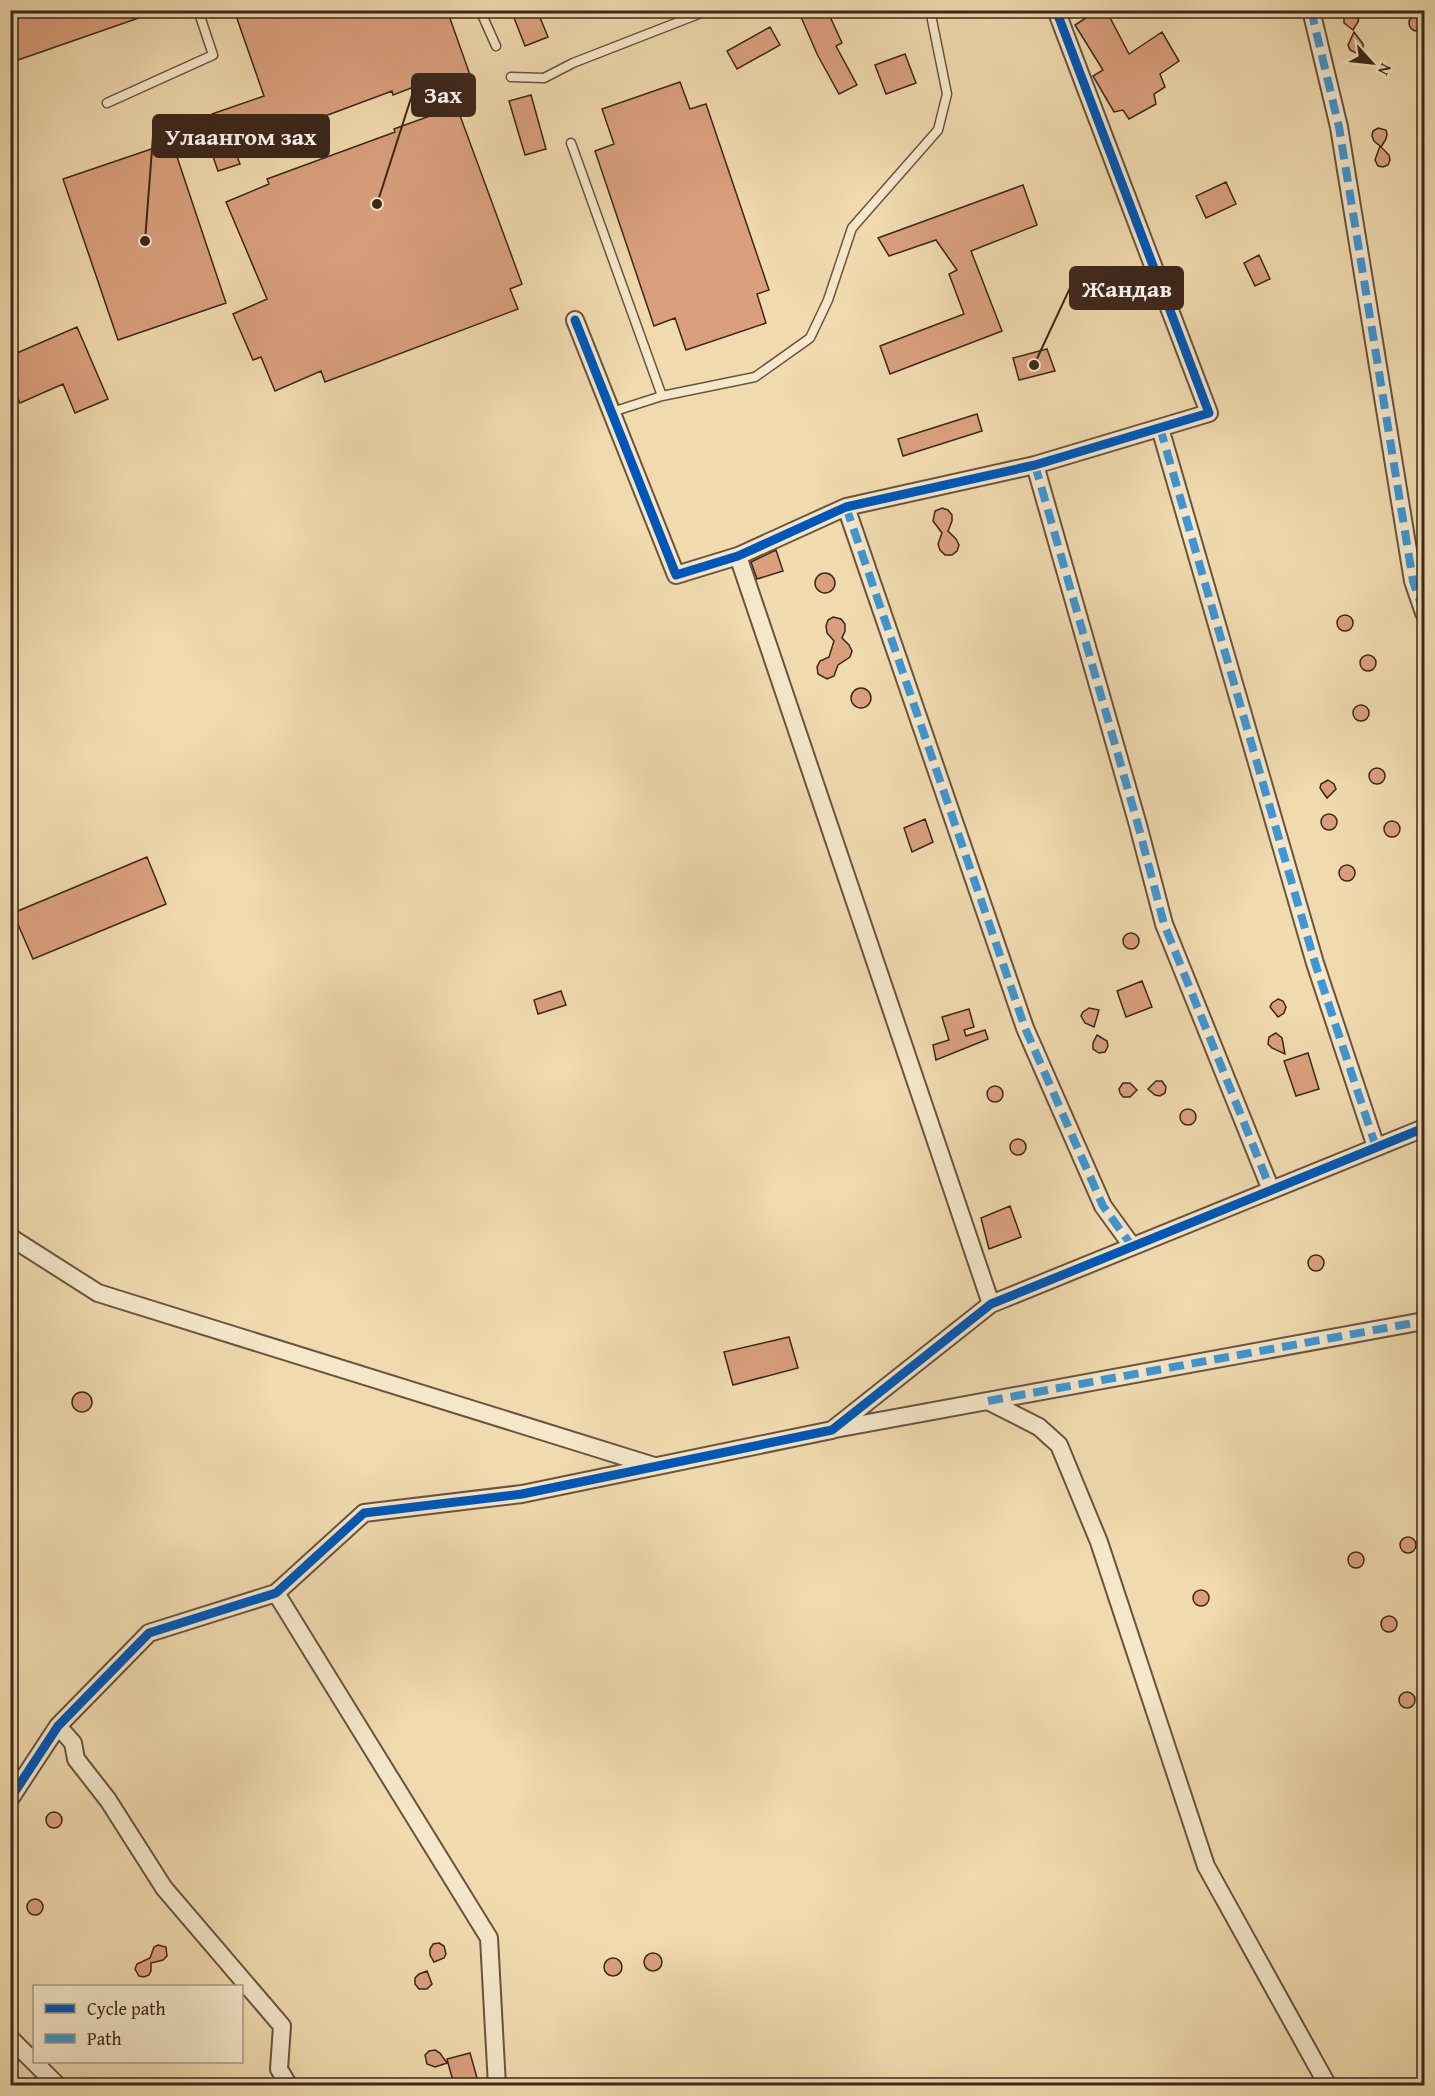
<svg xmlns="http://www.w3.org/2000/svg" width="1435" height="2096" font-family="'Gentium Book Plus',serif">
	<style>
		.building { fill: #daa07e; stroke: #3d271b; stroke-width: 1.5 }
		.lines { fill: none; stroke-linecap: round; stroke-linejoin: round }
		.lane-casing { stroke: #6a5440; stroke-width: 11 }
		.street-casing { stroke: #6a5440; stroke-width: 20 }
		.lane { stroke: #f5e7ca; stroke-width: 8 }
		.street { stroke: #f5e7ca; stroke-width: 16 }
		.quiet { stroke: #3f96d4; stroke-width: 8; stroke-dasharray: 15 8; stroke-linecap: butt }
		.cycleway-casing { stroke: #f5e7ca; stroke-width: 13 }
		.cycleway { stroke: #0057b8; stroke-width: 9 }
		.leader { fill: none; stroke: #3d271b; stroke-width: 2 }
		.callout-dot { fill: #3d271b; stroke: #f5e7ca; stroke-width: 2 }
		.callout { fill: #3d271b; stroke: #3d271b; stroke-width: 2 }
		.callout-label { font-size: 24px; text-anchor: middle; font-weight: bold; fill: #fff }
	</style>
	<rect width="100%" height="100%" fill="#f0daae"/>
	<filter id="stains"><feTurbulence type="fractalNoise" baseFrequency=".00333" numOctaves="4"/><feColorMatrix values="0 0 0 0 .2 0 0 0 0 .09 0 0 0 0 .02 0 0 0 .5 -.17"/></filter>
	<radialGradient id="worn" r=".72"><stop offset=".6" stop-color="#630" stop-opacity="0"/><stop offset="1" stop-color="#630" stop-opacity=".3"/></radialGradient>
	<path class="building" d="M10 10H152L153 13 18 60 10 38Z
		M234 10H447L470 75 448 83 522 284 510 289 518 309 325 382 321 371 275 391 261 357 253 360 233 314 267 299 226 202 269 184 267 179 395 132 394 129 438 113 427 82 393 95 392 91 301 125 302 127 235 151 240 164 218 171 210 148 223 144 212 114 264 96Z
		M511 10H537L548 37 525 46Z
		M798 10H827L842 43 836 46 857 85 839 94 817 54Z
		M1098 10H1106L1129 54 1162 32 1179 61 1160 74 1165 87 1154 94 1156 104 1129 119 1123 110 1114 112 1093 76 1103 70 1075 25Z
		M1349 12H1354L1359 17 1358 22 1353 30 1344 23V17Z
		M1409 23a8 8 0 1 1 16 0a8 8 0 1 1-16 0Z
		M770 27 780 45 737 69 727 51Z
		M1354 32 1363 44V49L1356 53 1350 50 1348 45Z
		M905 54 916 83 886 94 875 65Z
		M680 82 690 109 706 104 769 290 757 294 766 323 686 350 675 318 654 326 595 151 614 144 602 109Z
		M531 95 546 149 525 155 509 101Z
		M1378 128 1386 130 1387 134 1386 139 1381 147 1389 155 1390 160 1388 165 1383 167 1378 166 1375 160 1380 146 1374 141 1372 136 1373 131Z
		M172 142 226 303 118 340 63 179Z
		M1226 182 1236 204 1206 218 1196 196Z
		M1023 185 1037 225 971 251 1002 331 890 374 880 346 964 314 949 274 957 270 936 240 889 256 878 238Z
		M1259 255 1270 279 1255 286 1244 263Z
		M77 327 108 399 75 413 63 384 20 403 10 382V356Z
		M1047 349 1055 371 1019 380 1013 358Z
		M977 414 982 431 903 456 898 439Z
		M942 508 948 510 952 515V521L948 531 956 539 959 545 957 551 952 555H945L940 550 938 544 942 533 933 521 935 511Z
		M776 550 783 571 757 579 751 562Z
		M815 583a10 10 0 1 1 20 0a10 10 0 1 1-20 0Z
		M1337 623a8 8 0 1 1 16 0a8 8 0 1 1-16 0Z
		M833 617 841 619 845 624V631L842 638 849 645 852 651 850 657 838 665 834 676 827 679 818 674 817 667 820 661 829 657 834 641 827 633 826 626 828 620Z
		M1360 663a8 8 0 1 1 16 0a8 8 0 1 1-16 0Z
		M851 698a10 10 0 1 1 20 0a10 10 0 1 1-20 0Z
		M1353 713a8 8 0 1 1 16 0a8 8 0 1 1-16 0Z
		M1369 776a8 8 0 1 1 16 0a8 8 0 1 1-16 0Z
		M1328 780 1334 784 1336 789 1327 798 1320 788 1321 784Z
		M1321 822a8 8 0 1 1 16 0a8 8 0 1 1-16 0Z
		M925 819 933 842 912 852 904 828Z
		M1384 829a8 8 0 1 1 16 0a8 8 0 1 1-16 0Z
		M147 857 166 904 33 959 13 913Z
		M1339 873a8 8 0 1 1 16 0a8 8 0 1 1-16 0Z
		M1123 941a8 8 0 1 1 16 0a8 8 0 1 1-16 0Z
		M1142 981 1152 1007 1126 1017 1117 991Z
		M561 991 566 1005 538 1014 534 1000Z
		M1278 999 1283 1001 1286 1007 1284 1013 1278 1017 1270 1007 1272 1003Z
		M1089 1008 1099 1010 1094 1027 1085 1023 1081 1016 1083 1012Z
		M969 1009 974 1027 964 1030 966 1036 985 1030 988 1039 936 1060 933 1045 949 1040 942 1017Z
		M1276 1033 1282 1038 1285 1054 1272 1048 1268 1044 1269 1037Z
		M1097 1035 1107 1041 1108 1046 1105 1052 1099 1053 1093 1049V1043Z
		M1308 1053 1319 1089 1296 1096 1284 1061Z
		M1156 1081H1162L1166 1087 1165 1093 1160 1096 1155 1095 1148 1089Z
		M1123 1083H1130L1137 1090 1130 1097H1123L1120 1093 1119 1089Z
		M987 1094a8 8 0 1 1 16 0a8 8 0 1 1-16 0Z
		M1180 1117a8 8 0 1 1 16 0a8 8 0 1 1-16 0Z
		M1010 1147a8 8 0 1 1 16 0a8 8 0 1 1-16 0Z
		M1010 1206 1021 1237 989 1249 981 1218Z
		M1308 1263a8 8 0 1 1 16 0a8 8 0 1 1-16 0Z
		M789 1337 798 1368 733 1385 724 1352Z
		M72 1402a10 10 0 1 1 20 0a10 10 0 1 1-20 0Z
		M1400 1545a8 8 0 1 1 16 0a8 8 0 1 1-16 0Z
		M1348 1560a8 8 0 1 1 16 0a8 8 0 1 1-16 0Z
		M1193 1598a8 8 0 1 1 16 0a8 8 0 1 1-16 0Z
		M1381 1624a8 8 0 1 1 16 0a8 8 0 1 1-16 0Z
		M1399 1700a8 8 0 1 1 16 0a8 8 0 1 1-16 0Z
		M46 1820a8 8 0 1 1 16 0a8 8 0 1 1-16 0Z
		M27 1907a8 8 0 1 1 16 0a8 8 0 1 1-16 0Z
		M439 1943 444 1946 446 1954 444 1958 434 1962 430 1955V1949L433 1944Z
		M158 1945 166 1947 167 1956 163 1960 151 1963V1971L149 1975 144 1977 139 1976 135 1969 137 1964 150 1958 154 1947Z
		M644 1962a9 9 0 1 1 18 0a9 9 0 1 1-18 0Z
		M604 1967a9 9 0 1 1 18 0a9 9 0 1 1-18 0Z
		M427 1971 432 1984 427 1989H419L415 1984V1978L419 1974Z
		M435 2050 440 2053 447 2063 435 2067 427 2064 425 2055 429 2051Z
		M470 2053 479 2085H454L447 2059Z"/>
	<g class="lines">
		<defs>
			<path id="lane" d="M480 10 496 46
				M511 77 544 78 573 63 709 10
				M107 103 213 55 198 10
				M571 143 662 396
				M612 412 662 396 755 377 810 338 828 300 852 228 938 130 947 94 930 10"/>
			<path id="street" d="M1311 10 1339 127 1413 581 1424 613
				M575 320 676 575 738 556 846 507 1035 465 1209 413 1056 10
				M1160 428 1315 963 1376 1147
				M1035 465 1138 825 1164 924 1271 1190
				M846 507 1025 1028 1103 1206 1132 1246
				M738 556 991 1304
				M10 1237 98 1293 654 1466
				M988 1401 1039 1427 1059 1445 1099 1542 1206 1866 1328 2086
				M835 1429 1424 1321
				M276 1593 489 1938 497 2086
				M58 1726 73 1743 76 1759 108 1800 164 1888 282 2026 279 2069 289 2086
				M10 1799 58 1726 149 1633 276 1593 364 1513 522 1494 832 1430 991 1304 1424 1128
				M10 2038 58 2086"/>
		</defs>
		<use href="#lane" class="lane-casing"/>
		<use href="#street" class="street-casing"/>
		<use href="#lane" class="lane"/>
		<use href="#street" class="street"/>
		<path class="quiet" d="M1311 10 1339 127 1413 581 1424 613
			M1160 428 1315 963 1376 1147
			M1035 465 1138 825 1164 924 1271 1190
			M846 507 1025 1028 1103 1206 1132 1246
			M988 1401 1424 1321"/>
		<defs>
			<path id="cycleway" d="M575 320 676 575 738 556 846 507 1035 465 1209 413 1056 10
				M10 1799 58 1726 149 1633 276 1593 364 1513 522 1494 832 1430 991 1304 1424 1128"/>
		</defs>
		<use href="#cycleway" class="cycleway-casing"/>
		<use href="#cycleway" class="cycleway"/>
	</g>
	<path class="leader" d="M377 204L412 95M145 241L153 136M1034 365L1070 288"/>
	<g class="callout-dot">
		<circle cx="377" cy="204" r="6"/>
		<circle cx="145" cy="241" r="6"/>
		<circle cx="1034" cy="365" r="6"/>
	</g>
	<g class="callout">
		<rect x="412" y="74" width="63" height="42" rx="6"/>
		<rect x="153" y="115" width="176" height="42" rx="6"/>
		<rect x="1070" y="267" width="113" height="42" rx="6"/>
	</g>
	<g class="callout-label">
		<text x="443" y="103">Зах</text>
		<text x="241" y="145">Улаангом зах</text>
		<text x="1127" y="297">Жандав</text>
	</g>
	<rect width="1435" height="2096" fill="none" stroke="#f0daae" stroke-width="36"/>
	<rect x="12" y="12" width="1411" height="2072" fill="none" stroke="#3d271b" stroke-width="3"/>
	<rect x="18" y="18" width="1399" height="2060" fill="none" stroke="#3d271b" stroke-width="1.5"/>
	<rect x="33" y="1985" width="210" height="78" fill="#f5e7ca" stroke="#ab9a84" stroke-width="1.5"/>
	<rect x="45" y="2004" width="30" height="9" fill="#0057b8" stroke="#ab9a84" stroke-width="1.5"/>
	<text x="87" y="2015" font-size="18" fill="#3d271b">Cycle path</text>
	<rect x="45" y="2034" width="30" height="9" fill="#3f96d4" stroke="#ab9a84" stroke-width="1.5"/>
	<text x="87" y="2045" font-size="18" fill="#3d271b">Path</text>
	<g transform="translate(1372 63) rotate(117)" stroke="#f5e7ca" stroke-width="4.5" paint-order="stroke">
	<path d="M0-4.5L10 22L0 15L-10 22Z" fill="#3d271b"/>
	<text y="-9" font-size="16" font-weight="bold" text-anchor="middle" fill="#3d271b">N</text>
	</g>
	<rect width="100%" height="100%" filter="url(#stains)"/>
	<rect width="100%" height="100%" fill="url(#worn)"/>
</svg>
